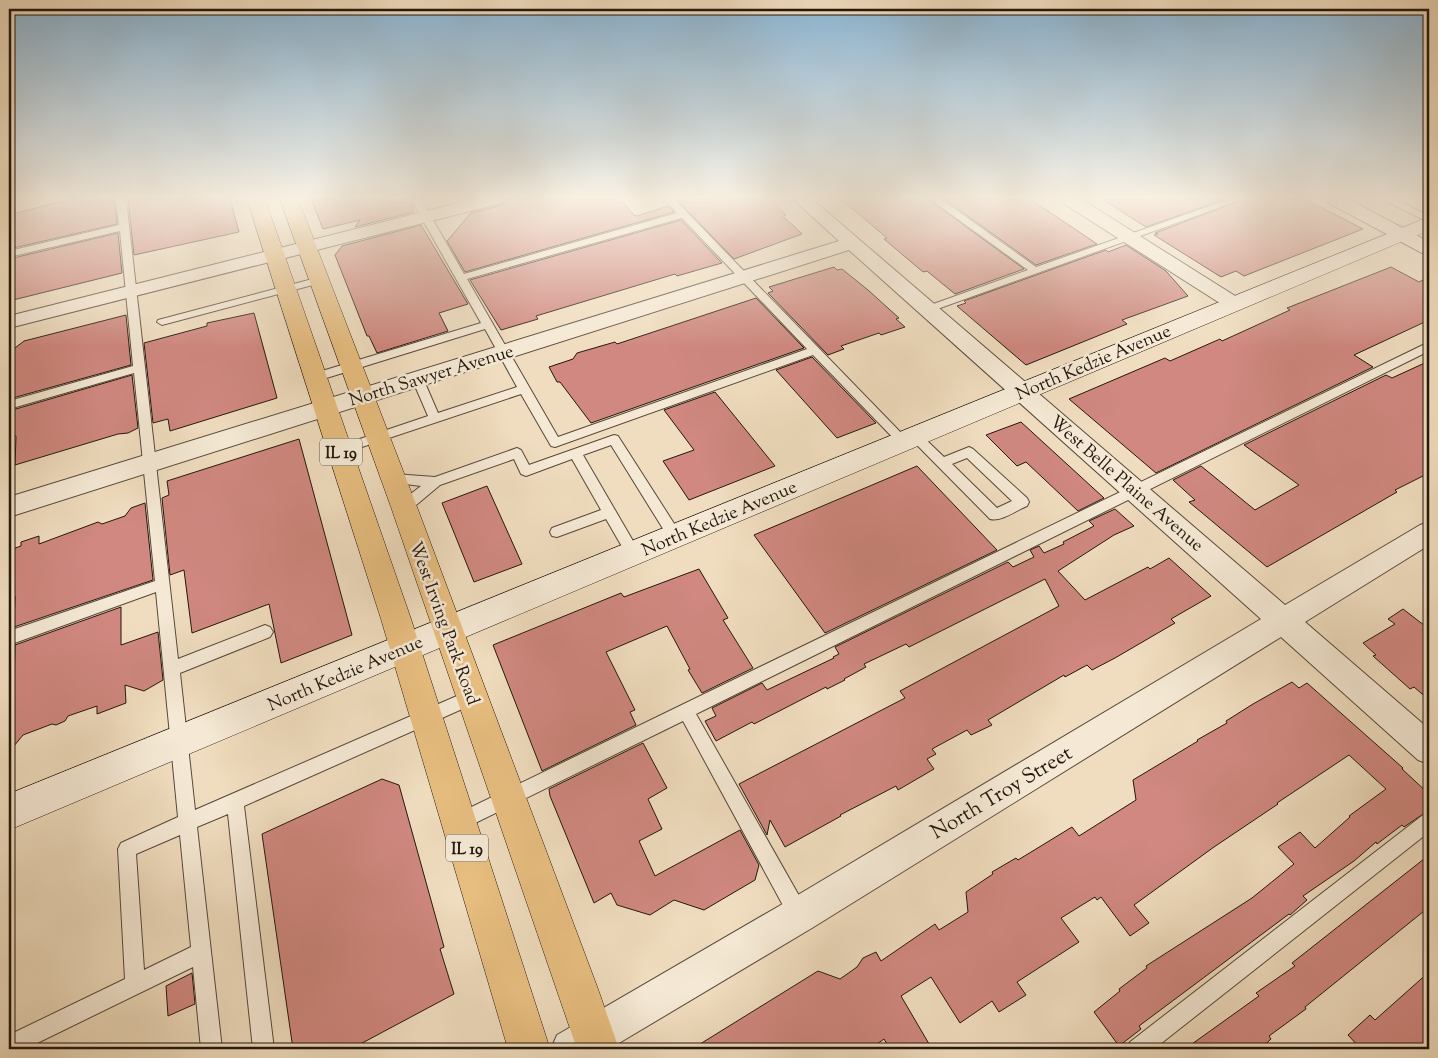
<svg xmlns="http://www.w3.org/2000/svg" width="1438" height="1058" font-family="'Sorts Mill Goudy',serif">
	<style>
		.building { fill: #d08880; stroke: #23170d }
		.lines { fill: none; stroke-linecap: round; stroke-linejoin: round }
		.service-casing { stroke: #56483a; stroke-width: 2 }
		.minor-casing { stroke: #56483a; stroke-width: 2 }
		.secondary-casing { stroke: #23170d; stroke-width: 1 }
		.primary-casing { stroke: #23170d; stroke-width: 1 }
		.service { fill: #f5e9d5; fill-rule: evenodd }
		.minor { fill: #f5e9d5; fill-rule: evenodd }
		.secondary { fill: #f5e9d5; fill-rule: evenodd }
		.primary { fill: #e8be80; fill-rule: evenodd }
		.labels { text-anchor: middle; stroke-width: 5; stroke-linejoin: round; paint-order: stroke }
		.shield { fill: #f5e9d5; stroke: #625649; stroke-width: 1 }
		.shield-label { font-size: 16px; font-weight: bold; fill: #23170d }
		.street-label { font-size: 18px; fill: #23170d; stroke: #f5e9d5 }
		.near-street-label { font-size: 21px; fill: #23170d; stroke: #f5e9d5 }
	</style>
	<rect width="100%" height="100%" fill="#f0ddbf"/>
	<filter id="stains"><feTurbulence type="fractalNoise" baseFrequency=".004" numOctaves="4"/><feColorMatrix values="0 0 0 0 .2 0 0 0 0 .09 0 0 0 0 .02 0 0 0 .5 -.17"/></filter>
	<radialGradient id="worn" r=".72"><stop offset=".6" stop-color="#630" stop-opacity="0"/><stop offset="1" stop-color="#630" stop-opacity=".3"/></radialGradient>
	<path class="building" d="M70 199H114L117 224 9 249V215Z
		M128 199H230L239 232 134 255Z
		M311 199H409L414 212 355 227 360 220 323 229Z
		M507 199H620L634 215 637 216 668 206 674 212 465 272 447 241 471 213 502 205Z
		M688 199H771L786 215 783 216 802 234 734 259 679 202Z
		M841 199H928L1024 269 955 294 927 271 923 272 884 239 887 238Z
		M944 199H1030L1097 244 1036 265Z
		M1102 199H1225L1146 227Z
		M1245 199H1305L1363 229 1244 276 1236 271 1221 277 1154 235 1158 234 1155 233Z
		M681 220 722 263 677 276 675 274 536 316 538 319 501 330 470 280Z
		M421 225 468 304 439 313 448 331 377 353 369 336H367L335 255 342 246Z
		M118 233 122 273 9 301V259Z
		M1126 245 1166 271 1188 296 1122 320 1127 324 1026 365 957 306 966 303 964 301 1106 250 1108 252Z
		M834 267 837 270 842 269 868 290 899 318 896 319 905 327 881 335 879 333 841 346 844 349 828 355 768 293 773 291 769 287Z
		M1391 267 1419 282 1429 277V320L1354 355 1373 367 1156 473 1069 399 1165 358 1170 361 1220 339 1222 341 1290 310 1287 308Z
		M756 298 804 348 591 423 560 382H557L549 367 573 359 577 353 615 342 617 344Z
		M254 313 277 398 170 431 168 419 153 423 144 343 207 326V323Z
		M126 315 131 365 9 399V350L15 348 24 341Z
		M812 357 876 423 837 438 776 370Z
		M1429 361V473L1395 490 1397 492 1267 567 1189 502 1195 500 1173 480 1201 466 1255 510 1299 485 1244 445 1386 375 1392 378Z
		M132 375 138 428 128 433 118 434 15 465 16 436H9V411Z
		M715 392 775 466 689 500 663 461 694 450 664 410Z
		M1021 422 1104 498 1078 511 1026 462 1017 466 986 435Z
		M299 439 352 635 281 663 269 604 192 633 184 570 170 575 162 498 169 495 167 481Z
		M917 466 997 550 825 633 754 535Z
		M487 486 522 564 474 582 442 503Z
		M145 503 153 580 14 627 15 596 9 598 10 550 21 546V542L39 536V544L98 522 102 524 125 516 131 508Z
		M1115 509 1134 526 1114 535 1058 571 1085 600 1148 567 1150 569 1169 558 1211 596 1171 619 1175 623 1115 658 1092 670 1087 665 1065 677 1064 675 988 720 992 725 971 735 967 730 932 749 936 754 927 759 934 769 898 790 896 786 840 815 841 816 785 847 770 820 767 835 739 784 905 698 900 691 1059 606 1045 579 909 647 906 644 864 664 866 667 844 679 845 680 827 689 826 687 754 724 752 722 716 741 705 721 716 716 712 708 762 683 767 690 834 658 833 657 839 654 835 647 1008 562 1013 567 1034 557 1030 550 1039 546 1044 553 1064 544 1063 542 1094 526 1089 521Z
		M699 569 728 618 723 620 753 668 702 693 688 670 690 669 667 626 606 652 635 710 630 712 636 725 542 771 493 645 621 593 624 597Z
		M121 607V645L158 632 163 680 144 691 125 685 126 703 97 714V706L68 716 65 721 56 725 52 724 23 735 9 752V707L10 686 14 685 15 645Z
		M1403 609 1429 629V700L1414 687 1410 689 1373 656 1376 655 1363 643 1395 624 1388 619Z
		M1292 682 1299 688 1307 683 1403 768 1402 769 1429 794V810L1404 827 1402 825 1377 844 1376 842 1354 861 1303 896 1307 900 1290 915 1289 914 1139 1026 1141 1029 1119 1046 1094 1012 1120 991 1119 989 1147 968 1146 966 1252 898 1294 864 1278 847 1300 832 1315 848 1350 817 1349 816 1386 789 1349 755 1277 803 1278 804 1214 847 1134 905 1149 923 1130 936 1101 897 1097 900 1095 897 1061 918 1079 942 1017 982 1026 995 999 1012 992 1001 960 1023 931 977 901 996 932 1049H890L884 1039 870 1049H692L818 971 840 979 857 967 863 958 876 952 881 961 935 924 939 930 968 912 966 892 993 874 992 872 1016 858 1018 860 1072 827 1079 836 1136 800 1133 780 1198 741 1197 740 1227 723 1226 721 1253 704Z
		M643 743 667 788 648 799 662 829 639 841 655 876 740 830 759 865 755 880 704 910 674 900 650 915 617 905 611 893 594 903 550 796 549 789Z
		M382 779 399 785 444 947 440 949 454 994 351 1049H293L262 834Z
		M1429 855V907L1305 1007 1306 1009 1269 1036 1271 1039 1260 1049H1185L1259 996 1256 993 1295 966 1292 963Z
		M1429 972V1049H1361L1348 1035 1370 1015 1375 1020Z
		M192 973 195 1004 168 1016 166 986Z"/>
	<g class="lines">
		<defs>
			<path id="service" d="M116 199H126L178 659 265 625 270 627 273 632 270 637 180 673 195 810 466 692 472 690 478 692 480 697 478 702 244 806 274 1049H253L228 814 197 827 222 1049H201L193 967 25 1049H9V1035L125 979 118 849 121 843 178 817 156 592 9 645V631L155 581 134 373 9 409V401L133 366 120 231 9 257V251L119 225ZM180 835 191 947 144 970 136 854Z
				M411 199H421L464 274 677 213 664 199H674L909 441 903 445 899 444 813 355 555 447 551 446 521 394 344 453H336L334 450 336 447 428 416 412 379 414 376H422L438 413 517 387 485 329 320 380 316 381 310 377 312 374 481 323ZM682 218 807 349 558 437 467 279Z
				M930 199H941L1036 267 1230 199H1243L929 312 925 311 924 309 925 307 1028 270Z
				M1386 199H1395L1429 216V222L1387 202Z
				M320 277 325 280 324 282 162 325 157 322 158 320Z
				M1425 344H1429V351L696 714 806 908 809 915 806 922 799 925 792 922 683 721 465 828 459 831 453 828 450 822 453 816Z
				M915 432 919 433 944 457 969 447 973 449 1027 498 1029 502 1027 506C1017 510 1001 522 990 519L911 439 909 436 911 433ZM967 458 1012 501 997 508 952 464Z
				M614 435 618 436 682 536 680 540 675 541 670 540 611 445 583 455 640 553 638 557 633 559 628 557 606 519 557 537 552 536 550 532 552 528 601 510 572 459 526 476 521 474 514 459 440 485 409 511H399L397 507 399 503 421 486 389 482 387 479 389 476 394 474 435 477 517 448 521 450 529 465Z
				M1429 812V832L1154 1049H1127L1130 1042 1423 815Z"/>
			<path id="minor" d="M475 199H505L502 203 9 328V316Z
				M793 199H812L1285 605 1420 525 1429 522V545L1305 622 1429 729V764L1418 760 1281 637 812 928 609 1049H551L557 1035 786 902 1261 619 849 250 9 517V497L839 241Z
				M1060 199H1081L1240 299 1243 303 1240 307 1233 309 1226 307 1063 203Z
				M1326 199H1348L1429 242V255L1422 253 1329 203Z"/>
			<path id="secondary" d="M1429 217V230L9 830V794Z"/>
			<path id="primary" d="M247 199H265L411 619 550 1049H508L381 619Z
				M280 199H298L417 507 598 989 619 1049H577L391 507Z"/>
		</defs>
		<use href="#service" class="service-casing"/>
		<use href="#minor" class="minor-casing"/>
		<use href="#secondary" class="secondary-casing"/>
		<use href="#primary" class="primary-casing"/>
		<use href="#service" class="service"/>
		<use href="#minor" class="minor"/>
		<use href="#secondary" class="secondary"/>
		<use href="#primary" class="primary"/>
	</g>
	<linearGradient id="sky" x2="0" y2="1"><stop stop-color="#8ab6d6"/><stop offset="0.57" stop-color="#f8f0e2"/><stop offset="1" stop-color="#f8f0e2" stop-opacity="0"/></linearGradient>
	<rect width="1438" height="347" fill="url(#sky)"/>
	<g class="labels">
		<g class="shield">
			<rect x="320" y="438.5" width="42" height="27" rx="4"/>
			<rect x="446" y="834.5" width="42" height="27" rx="4"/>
		</g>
		<g class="shield-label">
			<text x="341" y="458">IL 19</text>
			<text x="467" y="854">IL 19</text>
		</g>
		<g class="street-label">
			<text transform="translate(1093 362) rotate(-23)" y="6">North Kedzie Avenue</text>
			<text transform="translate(431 375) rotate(-17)" y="6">North Sawyer Avenue</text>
			<text transform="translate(1127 483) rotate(41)" y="6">West Belle Plaine Avenue</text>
			<text transform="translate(719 518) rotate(-23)" y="6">North Kedzie Avenue</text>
			<text transform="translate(445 623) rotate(70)" y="6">West Irving Park Road</text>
			<text transform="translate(345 673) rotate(-23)" y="6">North Kedzie Avenue</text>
		</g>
		<g class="near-street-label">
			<text transform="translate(1001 792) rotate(-31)" y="7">North Troy Street</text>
		</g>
	</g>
	<rect width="1438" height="1058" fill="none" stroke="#f0ddbf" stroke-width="30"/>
	<rect x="10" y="10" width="1418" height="1038" fill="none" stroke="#23170d" stroke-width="2.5"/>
	<rect x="15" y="15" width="1408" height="1028" fill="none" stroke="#23170d"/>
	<rect width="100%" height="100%" filter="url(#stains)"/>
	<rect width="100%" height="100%" fill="url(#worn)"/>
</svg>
